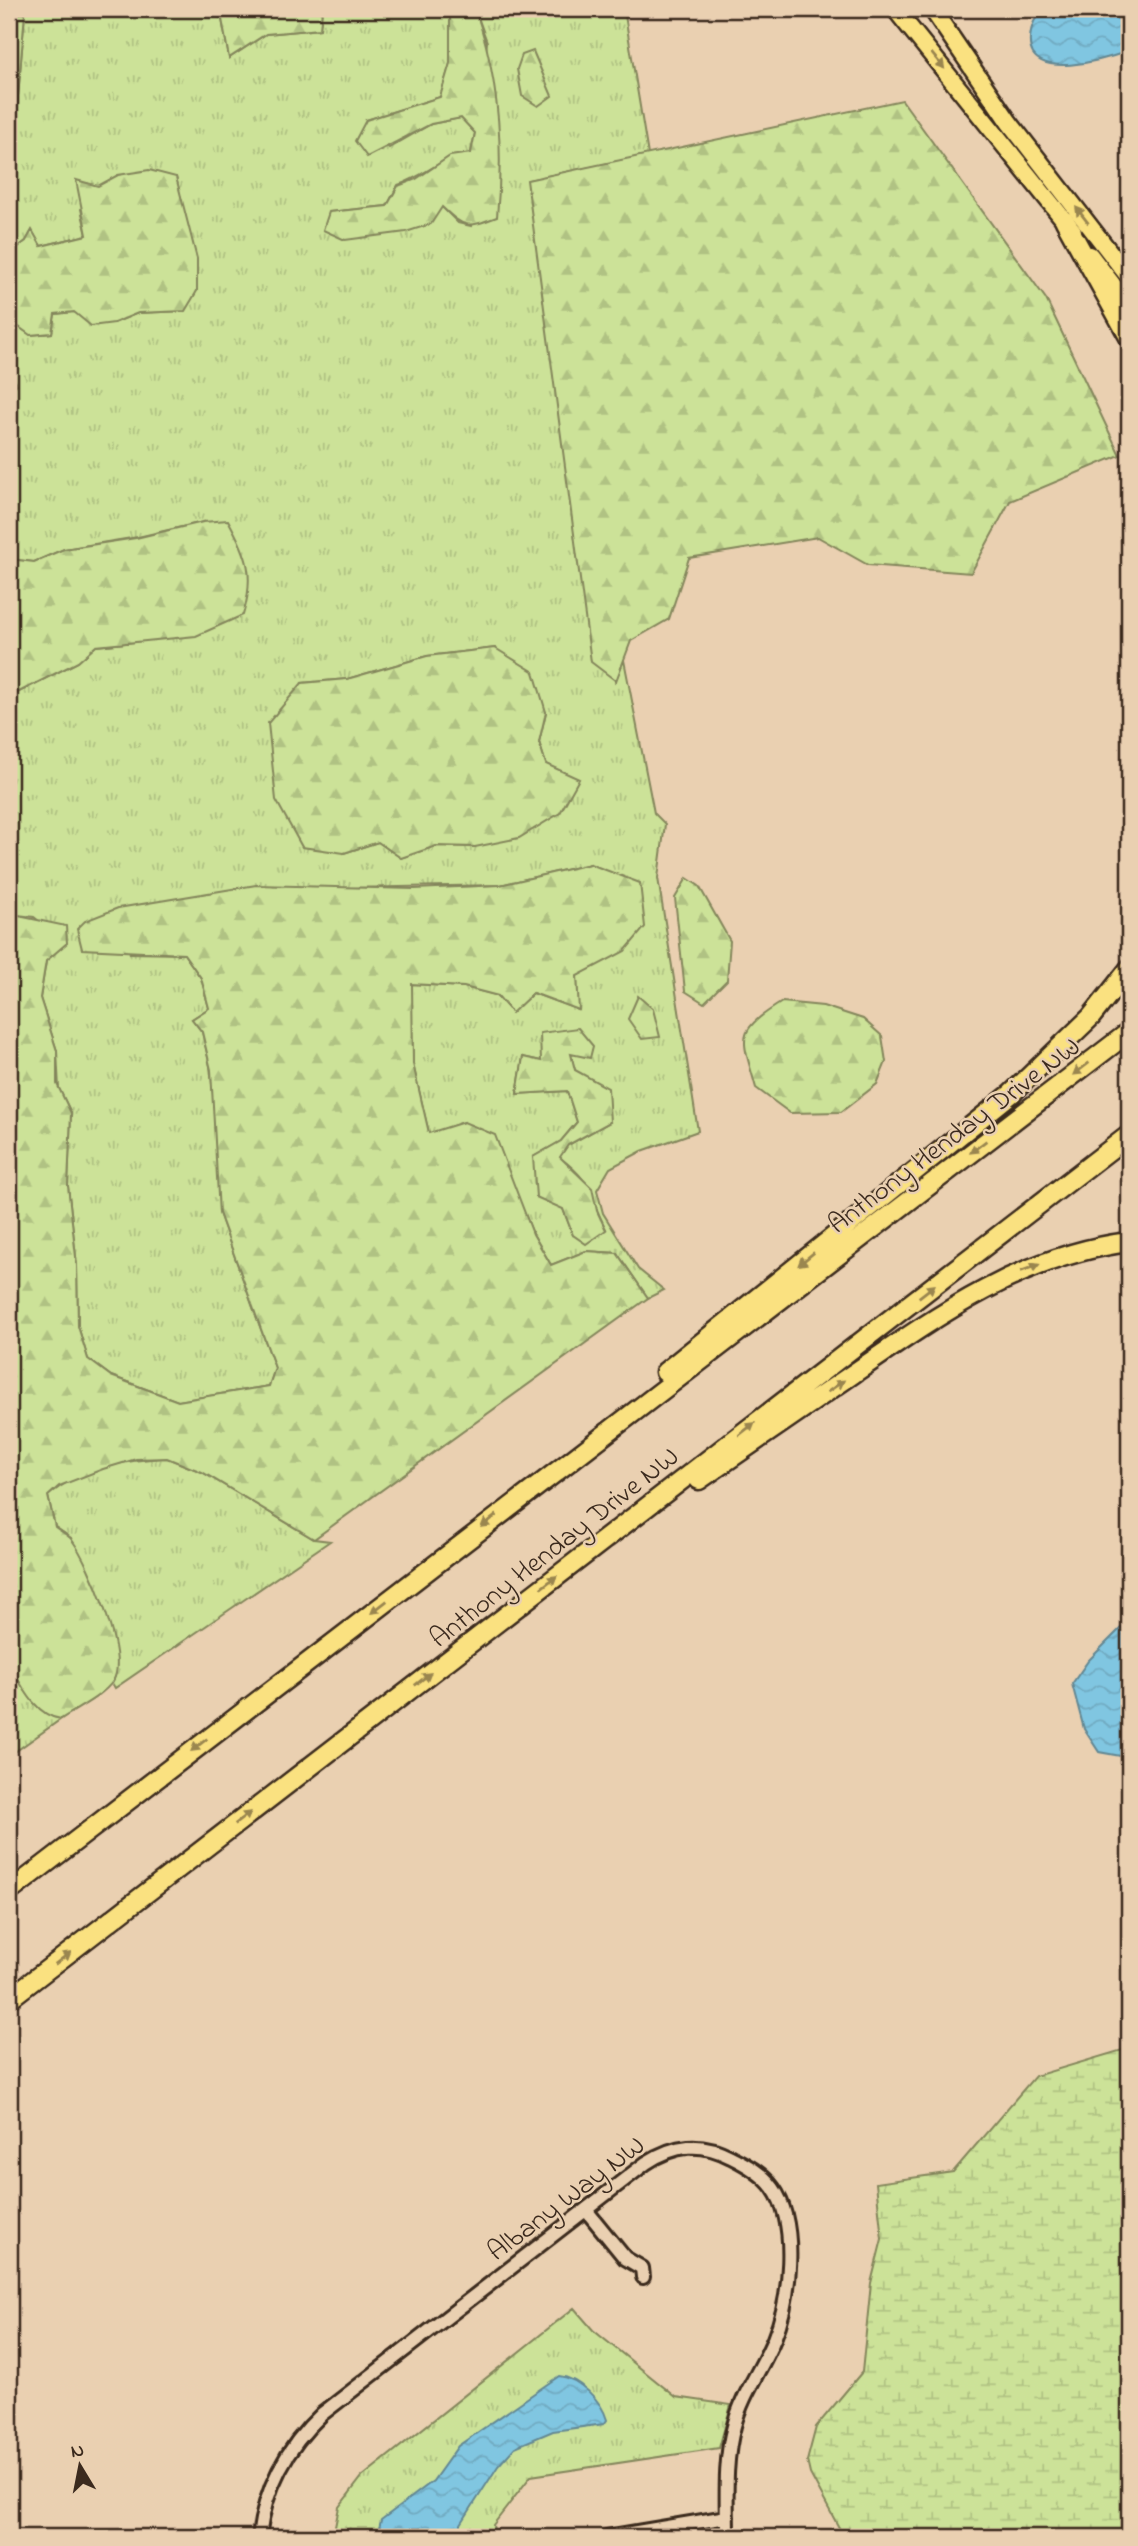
<svg xmlns="http://www.w3.org/2000/svg" width="1138" height="2546" font-family="'Indie Flower',sans-serif">
	<style>
		.grass { fill: url(#grass-tufts); stroke: #84865b; stroke-width: 2; fill-rule: evenodd }
		.forest { fill: url(#forest-firs); stroke: #84865b; stroke-width: 2 }
		.wetland { fill: url(#wetland-marsh); stroke: #84865b; stroke-width: 2 }
		.water { fill: url(#water-waves); stroke: #648893; stroke-width: 2 }
		.lines { fill: none; stroke-linecap: round; stroke-linejoin: round }
		.minor-casing { stroke: #3b2a1e; stroke-width: 18 }
		.major-casing { stroke: #3b2a1e; stroke-width: 21 }
		.highway-casing { stroke: #3b2a1e; stroke-width: 23 }
		.minor { stroke: #ead0b1; stroke-width: 12 }
		.major { stroke: #fae180; stroke-width: 16 }
		.highway { stroke: #fae180; stroke-width: 18 }
		.oneway { fill: #9a864f }
		.labels { text-anchor: middle; stroke-width: 5; stroke-linejoin: round; paint-order: stroke }
		.street-label { font-size: 28px; fill: #3b2a1e; stroke: #ead0b1 }
	</style>
	<defs>
		<pattern id="grass-tufts" width="24" height="20" patternUnits="userSpaceOnUse" patternTransform="scale(1.75)"><rect width="24" height="20" fill="#cce298"/><path d="M3 7l-1-3M5 7V3M7 7l1-3M15 17l-1-3M17 17v-4M19 17l1-3" fill="none" stroke="#b0c283"/></pattern>
		<pattern id="forest-firs" width="22" height="20" patternUnits="userSpaceOnUse" patternTransform="scale(1.75)"><rect width="22" height="20" fill="#cce298"/><path d="M5 1l3.5 6h-7zM16 11l3.5 6h-7z" fill="#b0c283"/></pattern>
		<pattern id="wetland-marsh" width="20" height="14" patternUnits="userSpaceOnUse" patternTransform="scale(1.75)"><rect width="20" height="14" fill="#cce298"/><path d="M1 5h8M5 5V1M11 12h8M15 12V8" fill="none" stroke="#b0c283"/></pattern>
		<pattern id="water-waves" width="16" height="10" patternUnits="userSpaceOnUse" patternTransform="scale(1.75)"><rect width="16" height="10" fill="#80c6e1"/><path d="M0 5q4-4 8 0t8 0" fill="none" stroke="#70aac1"/></pattern>
	</defs>
	<rect width="100%" height="100%" fill="#ead0b1"/>
	<filter id="ink" filterUnits="userSpaceOnUse"><feTurbulence type="fractalNoise" baseFrequency=".0143" numOctaves="2"/><feDisplacementMap in="SourceGraphic" scale="14" xChannelSelector="R" yChannelSelector="G"/><feConvolveMatrix kernelMatrix="1 2 1 2 8 2 1 2 1" color-interpolation-filters="sRGB"/></filter>
	<g filter="url(#ink)">
		<path class="grass" d="M9 9H209L222 19 229 58 266 34 320 29 322 9H468L450 16V64L440 97 366 120 389 148 431 124 461 118 475 133 471 153C440 157 427 175 398 185L387 206 329 212 442 207 458 223 471 226 487 42 475 9H624L648 155 528 180 615 681 624 660 654 813 665 824 658 878 698 1131 642 1151 610 1168 597 1190 603 1213 638 1269 664 1290 648 1298 617 1253 586 1251 551 1265 533 1234 515 1191 464 1122 429 1134 413 1064 411 984 464 987 496 995 512 1012 533 993 578 1010 577 976 592 967 590 864 500 885 349 888 129 953 184 954 201 978 209 1008 192 1019 202 1032 210 1066 218 1142 219 1213 275 1368 269 1386 178 1401 111 1376 88 1359 78 1326 77 1266 68 1186 71 1113 59 1089 57 1051 40 998 46 961 66 943 34 917 9 914V697L78 662 96 646 135 642 203 522 138 537 64 549 34 562 9 559V392L17 384 9 371V324L16 325 31 335 52 333 55 314 74 312 114 323 138 313 184 311 185 217 176 177C127 175 113 165 81 209L87 235 41 246 32 231 26 241 9 254V110L17 108 25 14H9ZM495 648 546 712 539 742 546 764 475 847 436 846 401 858 378 842 344 853 302 683 347 679 427 656ZM593 1046 570 1053 575 1070 610 1122 568 1145 559 1157C596 1184 587 1194 606 1229L573 1235 563 1209 533 1157 561 1141 577 1122 567 1091 517 1094 523 1057 541 1061Z
			M167 1458 202 1472 314 1539 330 1541 115 1688 112 1683 116 1673 71 1538 55 1527 48 1496C78 1469 128 1459 167 1458Z
			M9 1663C21 1684 35 1715 61 1719L9 1756Z
			M574 2308 593 2330 676 2397 731 2405 719 2448 531 2476 493 2525 495 2537H333L339 2507 362 2477Z"/>
		<path class="forest" d="M209 9H322L320 29 266 34 229 58 222 19Z
			M468 9H475C499 77 504 145 497 217 467 228 465 229 442 207L431 224 406 232 345 240 323 230 329 212 387 206 398 186 416 179 450 156 471 153 475 133 461 118 431 124 367 157 355 141 366 120 440 97 450 63V16Z
			M25 13 17 108 9 110V14Z
			M533 51 552 96 538 106 522 96 517 69 522 55Z
			M902 100 1046 299 1120 455 1010 501 971 573 868 565 818 537 689 558 669 619 631 641 616 681 591 662 527 180Z
			M149 170 176 177 197 259V291L185 311 138 313 114 323 91 326 74 312 55 314 52 333 30 335 16 325 9 324V254L26 241 32 230 41 246 87 235 76 180 98 186 118 175Z
			M228 520C248 556 255 575 243 615L196 636 96 646 78 662 9 697V559L34 562 64 549 136 538 203 522Z
			M495 648 534 672 546 712 539 742 546 764 579 779 560 813 519 838 475 847 436 846 401 858 378 842 344 853 302 847 276 800 268 723 302 683 347 679 427 656Z
			M590 864 640 883 645 927 625 951 577 976 579 1010 533 993 512 1013 498 996 464 987 412 984 413 1064 429 1133 464 1122 495 1135 533 1234 551 1265 586 1251 617 1253 648 1298 314 1539 202 1472 167 1458 136 1459 103 1469 59 1486 48 1496 55 1527C60 1531 68 1535 72 1540 89 1563 129 1656 113 1681 103 1696 76 1709 61 1719 35 1716 21 1684 9 1663V914L66 926 67 943 46 961 40 998 57 1051V1084L71 1113 68 1186 77 1266 78 1326 88 1359 111 1376 178 1401 269 1386 275 1368 219 1213 211 1070 202 1032 192 1019 209 1008 201 978 184 954 82 949 77 929 85 921 118 908 256 885 415 889 500 885Z
			M687 878 699 886 730 941 727 980 704 1003 685 991 675 898Z
			M638 996 653 1009 660 1037 642 1039 628 1019Z
			M782 1002 823 1006 863 1019 882 1036 886 1062 877 1084 841 1112 790 1113 756 1088C742 1036 733 1033 782 1002Z
			M578 1028 593 1046 590 1058 571 1054 575 1070 608 1088 610 1122 568 1145 560 1157 592 1188 597 1211 606 1230 586 1244 573 1235 563 1209 536 1197 533 1157 561 1141 577 1122 567 1091 517 1094 523 1057 541 1061 540 1033Z"/>
		<path class="wetland" d="M1129 2048V2537H844L810 2474 807 2461 816 2427 862 2372 871 2283 882 2239 876 2183 953 2172 1035 2076Z"/>
		<path class="water" d="M1044 9H1129V51C1109 58 1026 85 1030 38 1031 26 1035 16 1044 9Z
			M1129 1620V1757H1126L1099 1752 1084 1729 1072 1684 1088 1661Z
			M559 2376C579 2378 602 2401 607 2420L604 2424 553 2431 515 2447 498 2466 461 2524V2537H377L381 2520 433 2481 458 2446Z"/>
		<g class="lines">
			<defs>
				<path id="minor" d="M586 2210 625 2258 642 2268 643 2277
					M259 2537C265 2487 286 2448 322 2414L646 2163C675 2144 701 2141 731 2157 747 2165 763 2174 773 2188 799 2224 790 2300 774 2339 762 2369 742 2394 734 2426 724 2462 727 2500 727 2537
					M607 2537 727 2517"/>
				<path id="major" d="M895 9 1073 231
					M932 9 1009 122 1129 277
					M1090 255 1129 306"/>
				<path id="highway" d="M1065 221 1129 337
					M665 1372 1011 1094 1091 1017 1129 969
					M699 1480C750 1445 802 1409 853 1374 938 1315 1023 1255 1129 1242
					M9 1892 1129 1032
					M9 1999 1129 1135"/>
			</defs>
			<use href="#minor" class="minor-casing"/>
			<use href="#major" class="major-casing"/>
			<use href="#highway" class="highway-casing"/>
			<use href="#minor" class="minor"/>
			<use href="#major" class="major"/>
			<use href="#highway" class="highway"/>
		</g>
		<defs><path id="oneway-solid" d="M-6-.8H1V-3.2L6.5 0L1 3.2V.8H-6Z" transform="scale(1.75)"/></defs>
		<g class="oneway">
			<use href="#oneway-solid" transform="translate(938 61) rotate(50)"/>
			<use href="#oneway-solid" transform="translate(1082 215) rotate(-128)"/>
			<use href="#oneway-solid" transform="translate(1081 1069) rotate(143)"/>
			<use href="#oneway-solid" transform="translate(978 1147) rotate(143)"/>
			<use href="#oneway-solid" transform="translate(806 1259) rotate(141)"/>
			<use href="#oneway-solid" transform="translate(1030 1268) rotate(-20)"/>
			<use href="#oneway-solid" transform="translate(927 1291) rotate(-38)"/>
			<use href="#oneway-solid" transform="translate(836 1386) rotate(-35)"/>
			<use href="#oneway-solid" transform="translate(747 1429) rotate(-38)"/>
			<use href="#oneway-solid" transform="translate(489 1521) rotate(142)"/>
			<use href="#oneway-solid" transform="translate(549 1582) rotate(-38)"/>
			<use href="#oneway-solid" transform="translate(379 1607) rotate(142)"/>
			<use href="#oneway-solid" transform="translate(423 1679) rotate(-38)"/>
			<use href="#oneway-solid" transform="translate(199 1745) rotate(142)"/>
			<use href="#oneway-solid" transform="translate(243 1818) rotate(-38)"/>
			<use href="#oneway-solid" transform="translate(63 1958) rotate(-38)"/>
		</g>
	</g>
	<g class="labels">
		<g class="street-label">
			<text transform="translate(953 1134) rotate(-37)" y="10">Anthony Henday Drive NW</text>
			<text transform="translate(553 1546) rotate(-38)" y="10">Anthony Henday Drive NW</text>
			<text transform="translate(565 2197) rotate(-37)" y="10">Albany Way NW</text>
		</g>
	</g>
	<rect width="1138" height="2546" fill="none" stroke="#ead0b1" stroke-width="35"/>
	<rect x="18" y="18" width="1103" height="2511" fill="none" stroke="#3b2a1e" stroke-width="2.5" filter="url(#ink)"/>
	<g transform="translate(80 2466) rotate(350)" stroke="#ead0b1" stroke-width="5" paint-order="stroke">
	<path d="M0-5L12 26L0 18L-12 26Z" fill="#3b2a1e"/>
	<text y="-10" font-size="19" font-weight="bold" text-anchor="middle" fill="#3b2a1e">N</text>
	</g>
</svg>
